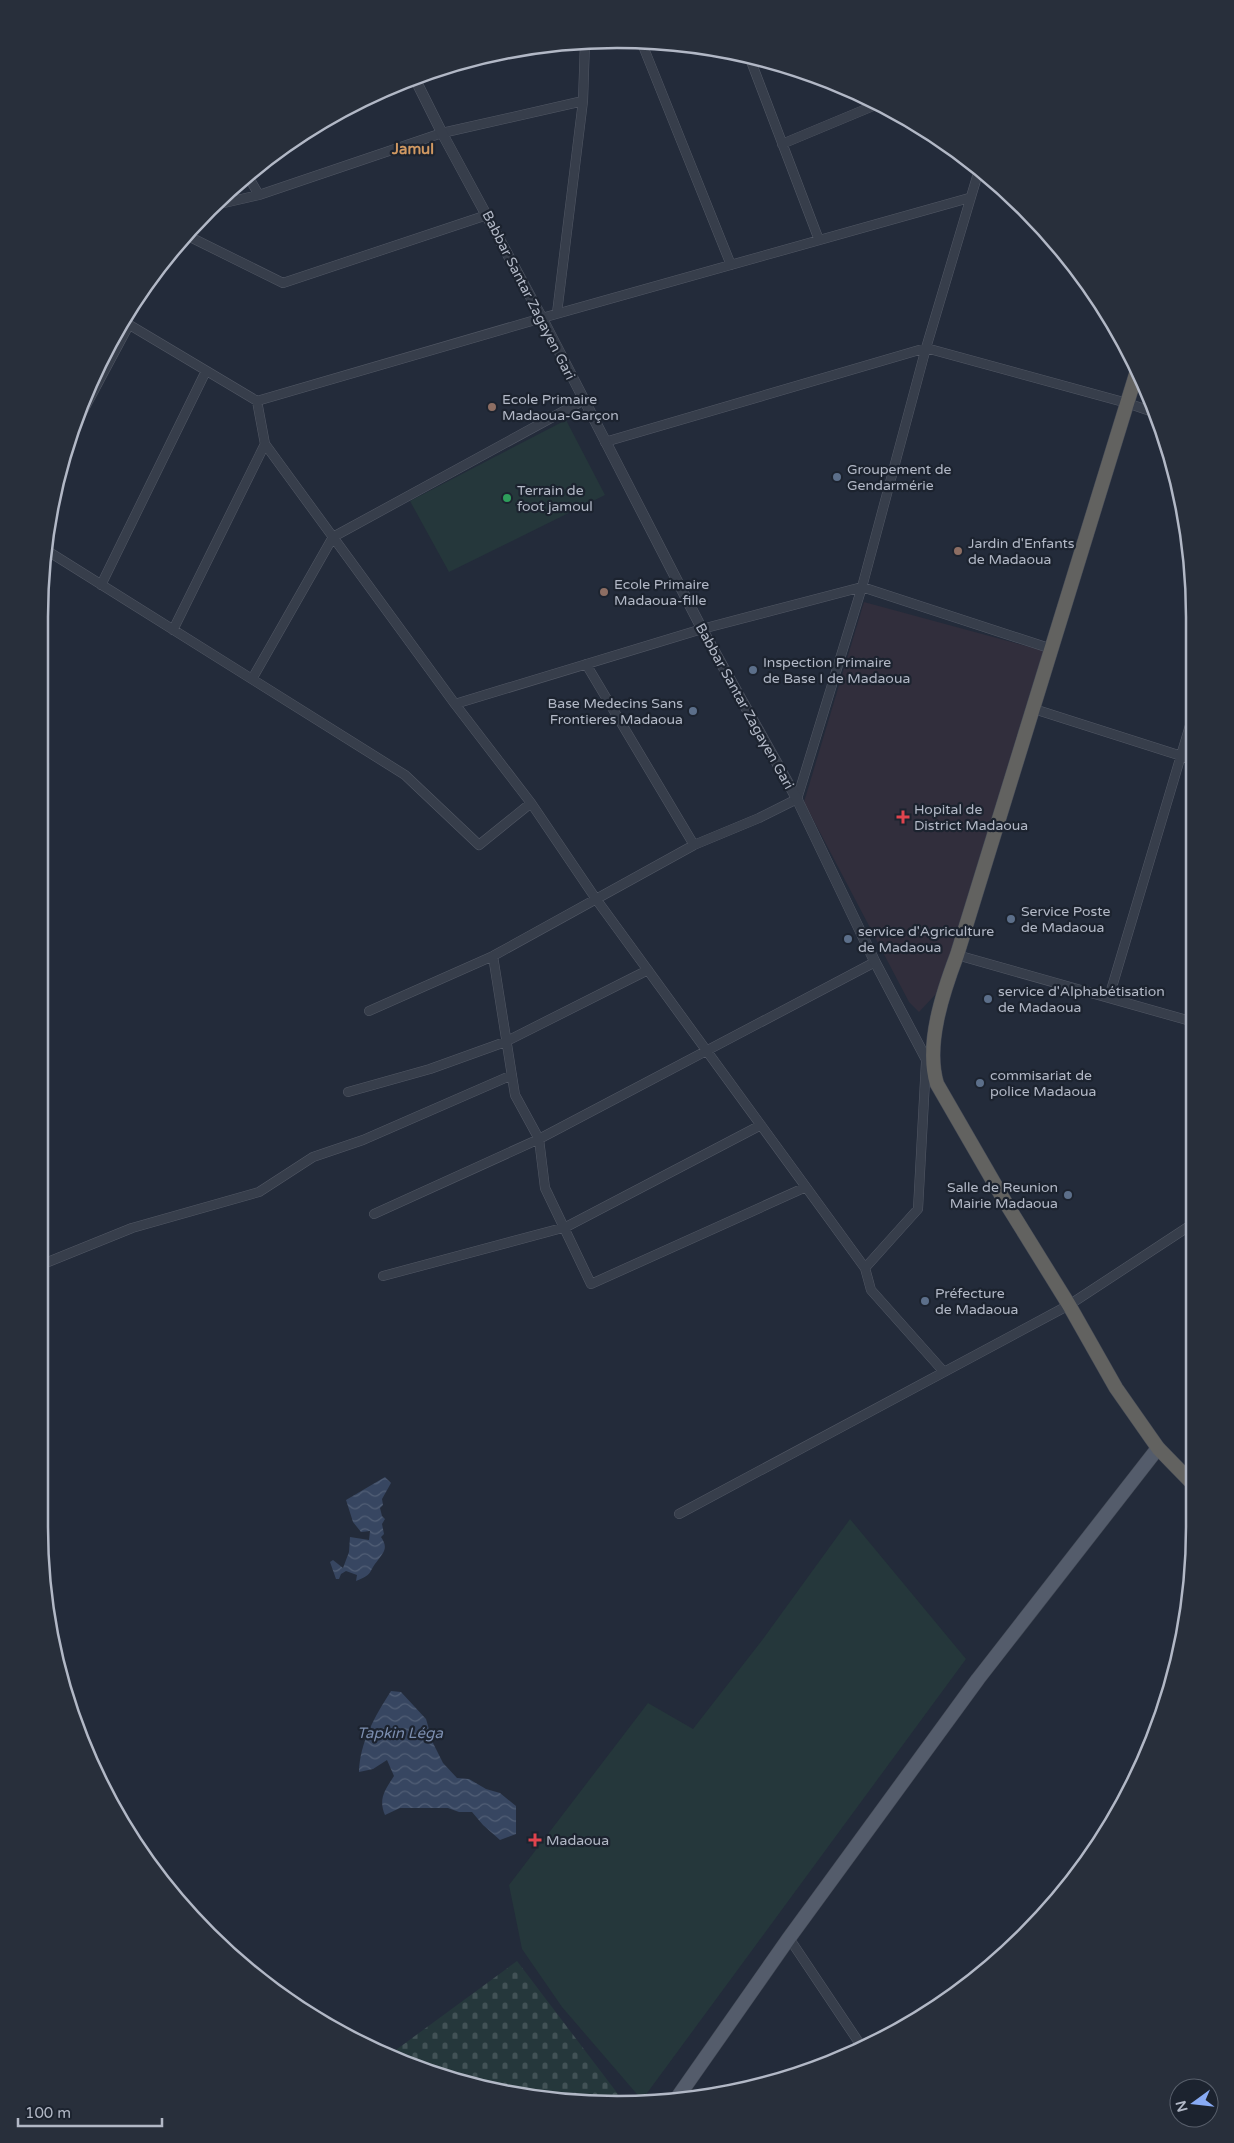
<svg xmlns="http://www.w3.org/2000/svg" width="1234" height="2143" font-family="'Varela Round',sans-serif">
	<style>
		.medical { fill: #312e3c }
		.grass { fill: #25373b }
		.cemetery { fill: url(#cemetery-stones) }
		.water { fill: url(#water-waves) }
		.lines { fill: none; stroke-linecap: round; stroke-linejoin: round }
		.minor-casing { stroke: #525865; stroke-width: 10 }
		.tertiary-casing { stroke: #525865; stroke-width: 11 }
		.primary-casing { stroke: #404753; stroke-width: 15 }
		.trunk-casing { stroke: #424855; stroke-width: 15 }
		.minor { stroke: #373e4b; stroke-width: 9 }
		.tertiary { stroke: #373e4b; stroke-width: 10 }
		.primary { stroke: #545c6b; stroke-width: 14 }
		.trunk { stroke: #626260; stroke-width: 14 }
		.education-dot { fill: #8d6e63; stroke: #1c232f; stroke-width: 2 }
		.service-dot { fill: #5c6f8a; stroke: #1c232f; stroke-width: 2 }
		.leisure-dot { fill: #2e9e5b; stroke: #1c232f; stroke-width: 2 }
		.health-dot { fill: #e0444e; stroke: #1c232f; stroke-width: 2 }
		.labels { text-anchor: middle; stroke-width: 4.5; stroke-linejoin: round; paint-order: stroke }
		.street-label { font-size: 14px; fill: #b2b8c6; stroke: #1c232f }
		.poi-label { font-size: 14px; fill: #b2b8c6; stroke: #1c232f; text-anchor: start }
		.neighbourhood-label { font-size: 15px; font-weight: bold; fill: #d19962; stroke: #1c232f }
		.water-label { font-size: 15px; font-style: italic; fill: #7b8dae; stroke: #1c232f }
		.rim { fill: none; stroke: #b2b8c6; stroke-width: 2.5 }
	</style>
	<defs>
		<pattern id="cemetery-stones" width="16" height="16" patternUnits="userSpaceOnUse" patternTransform="scale(1.25)"><rect width="16" height="16" fill="#25373b"/><path d="M2 7V4a2 2 0 0 1 4 0v3zM10 15v-3a2 2 0 0 1 4 0v3z" fill="#425256"/></pattern>
		<pattern id="water-waves" width="16" height="10" patternUnits="userSpaceOnUse" patternTransform="scale(1.25)"><rect width="16" height="10" fill="#374661"/><path d="M0 5q4-4 8 0t8 0" fill="none" stroke="#525f76"/></pattern>
	</defs>
	<rect width="100%" height="100%" fill="#232b3a"/>
	<path class="medical" d="M864 602 1045 651 965 923 936 994 919 1012 909 1002 804 802Z"/>
	<path class="grass" d="M566 420 605 495 449 572 410 501Z
		M850 1519 966 1659 642 2100 562 2007 522 1949 509 1885 648 1703 693 1729 763 1639Z"/>
	<path class="cemetery" d="M517 1961 624 2102 542 2099 467 2084 389 2055Z"/>
	<path class="water" d="M385 1477 391 1483 382 1499 383 1505 380 1508 382 1516 385 1519 382 1524 384 1534 381 1537C387 1546 386 1550 378 1560 368 1572 374 1574 356 1581L357 1575 346 1571 341 1574 339 1579H336L330 1562 333 1560 343 1568 349 1552 350 1537 369 1540 370 1531 361 1532 353 1522 346 1500Z
		M391 1691 401 1692 426 1719 433 1743 443 1763 457 1778 469 1779 486 1789 500 1793 516 1806V1834L500 1840 483 1825 472 1812H459L448 1808H400L385 1815C378 1799 385 1790 394 1776L387 1760 373 1769 359 1772C360 1742 375 1716 391 1691Z"/>
	<g class="lines">
		<defs>
			<path id="minor" d="M641 41 731 265
				M749 56 819 240
				M782 144 878 104
				M248 176 259 195
				M211 206 259 195 442 133 583 101
				M186 235 283 283 487 215
				M557 313 583 101 585 42
				M123 321 257 401 542 318 969 198
				M257 401 265 444 455 704 531 803 596 899 865 1268 871 1290 944 1372
				M67 441 129 325
				M605 442 926 348 1127 403 1156 413
				M46 550 405 775 479 845 531 803
				M101 585 206 371
				M173 630 265 444
				M586 664 694 845
				M252 679 333 537 584 400
				M455 704 702 629 862 587 1052 649
				M1034 709 1194 760
				M957 955 1194 1022
				M493 956 515 1095 539 1139 545 1188 591 1284 806 1187
				M1109 997 1194 712
				M369 1011 493 956 694 845 759 818 797 799 862 587 926 348 979 170
				M348 1092 430 1069 505 1042 648 970
				M374 1214 539 1139 875 962
				M43 1264 132 1228 259 1192 313 1157 363 1140 512 1075
				M865 1268 918 1209 926 1062
				M383 1276 566 1227 761 1125
				M679 1514 1069 1305 1194 1223
				M789 1938 862 2047"/>
			<path id="tertiary" d="M414 77 442 133 542 318 702 629 797 799 875 962 933 1072"/>
			<path id="primary" d="M677 2098 789 1938 978 1679 1158 1448"/>
			<path id="trunk" d="M1137 371 957 955C943 992 925 1045 937 1084L1004 1200 1069 1305 1116 1388 1158 1448 1194 1485"/>
		</defs>
		<use href="#minor" class="minor-casing"/>
		<use href="#tertiary" class="tertiary-casing"/>
		<use href="#primary" class="primary-casing"/>
		<use href="#trunk" class="trunk-casing"/>
		<use href="#minor" class="minor"/>
		<use href="#tertiary" class="tertiary"/>
		<use href="#primary" class="primary"/>
		<use href="#trunk" class="trunk"/>
	</g>
	<g class="education-dot">
		<circle cx="492" cy="407" r="5"/>
		<circle cx="958" cy="551" r="5"/>
		<circle cx="604" cy="592" r="5"/>
	</g>
	<g class="service-dot">
		<circle cx="837" cy="477" r="5"/>
		<circle cx="753" cy="670" r="5"/>
		<circle cx="693" cy="711" r="5"/>
		<circle cx="1011" cy="919" r="5"/>
		<circle cx="848" cy="939" r="5"/>
		<circle cx="988" cy="999" r="5"/>
		<circle cx="980" cy="1083" r="5"/>
		<circle cx="1068" cy="1195" r="5"/>
		<circle cx="925" cy="1301" r="5"/>
	</g>
	<circle class="leisure-dot" cx="507" cy="498" r="5"/>
	<g class="health-dot">
		<path d="M900.5 809.5h5v5h5v5h-5v5h-5v-5h-5v-5h5z"/>
		<path d="M532.5 1832.5h5v5h5v5h-5v5h-5v-5h-5v-5h5z"/>
	</g>
	<g class="labels">
		<g class="street-label">
			<text transform="translate(529 295) rotate(63)" y="5">Babbar Santar Zagayen Gari</text>
			<text transform="translate(745 706) rotate(61)" y="5">Babbar Santar Zagayen Gari</text>
		</g>
		<g class="poi-label">
			<text x="502" y="404">Ecole Primaire<tspan x="502" dy="16">Madaoua-Garçon</tspan></text>
			<text x="847" y="474">Groupement de<tspan x="847" dy="16">Gendarmérie</tspan></text>
			<text x="517" y="495">Terrain de<tspan x="517" dy="16">foot jamoul</tspan></text>
			<text x="968" y="548">Jardin d'Enfants<tspan x="968" dy="16">de Madaoua</tspan></text>
			<text x="614" y="589">Ecole Primaire<tspan x="614" dy="16">Madaoua-fille</tspan></text>
			<text x="763" y="667">Inspection Primaire<tspan x="763" dy="16">de Base I de Madaoua</tspan></text>
			<text x="683" y="708" text-anchor="end">Base Medecins Sans<tspan x="683" dy="16">Frontieres Madaoua</tspan></text>
			<text x="914" y="814">Hopital de<tspan x="914" dy="16">District Madaoua</tspan></text>
			<text x="1021" y="916">Service Poste<tspan x="1021" dy="16">de Madaoua</tspan></text>
			<text x="858" y="936">service d'Agriculture<tspan x="858" dy="16">de Madaoua</tspan></text>
			<text x="998" y="996">service d'Alphabétisation<tspan x="998" dy="16">de Madaoua</tspan></text>
			<text x="990" y="1080">commisariat de<tspan x="990" dy="16">police Madaoua</tspan></text>
			<text x="1058" y="1192" text-anchor="end">Salle de Reunion<tspan x="1058" dy="16">Mairie Madaoua</tspan></text>
			<text x="935" y="1298">Préfecture<tspan x="935" dy="16">de Madaoua</tspan></text>
			<text x="546" y="1845">Madaoua</text>
		</g>
		<g class="neighbourhood-label">
			<text x="413" y="154">Jamul</text>
		</g>
		<g class="water-label">
			<text x="400" y="1738">Tapkin Léga</text>
		</g>
	</g>
	<path d="M0 0H1234V2143H0ZM617 48H617A569 569 0 0 1 1186 617V1527A569 569 0 0 1 617 2096H617A569 569 0 0 1 48 1527V617A569 569 0 0 1 617 48Z" fill="#282f3b" fill-rule="evenodd"/>
	<path class="rim" d="M617 48H617A569 569 0 0 1 1186 617V1527A569 569 0 0 1 617 2096H617A569 569 0 0 1 48 1527V617A569 569 0 0 1 617 48Z"/>
	<g transform="translate(1194 2103) rotate(255)"><circle r="24" fill="#1c232f" stroke="#585f6b"/>
	<path d="M0-4L9 19L0 12L-9 19Z" fill="#88abf5"/>
	<text y="-8" font-size="14" font-weight="bold" text-anchor="middle" fill="#b2b8c6">N</text>
	</g>
	<path d="M18 2118v8h144v-8" fill="none" stroke="#b2b8c6" stroke-width="2.5"/>
	<text x="25" y="2118" font-size="15" fill="#b2b8c6" stroke="#1c232f" stroke-width="4" paint-order="stroke">100 m</text>
</svg>
